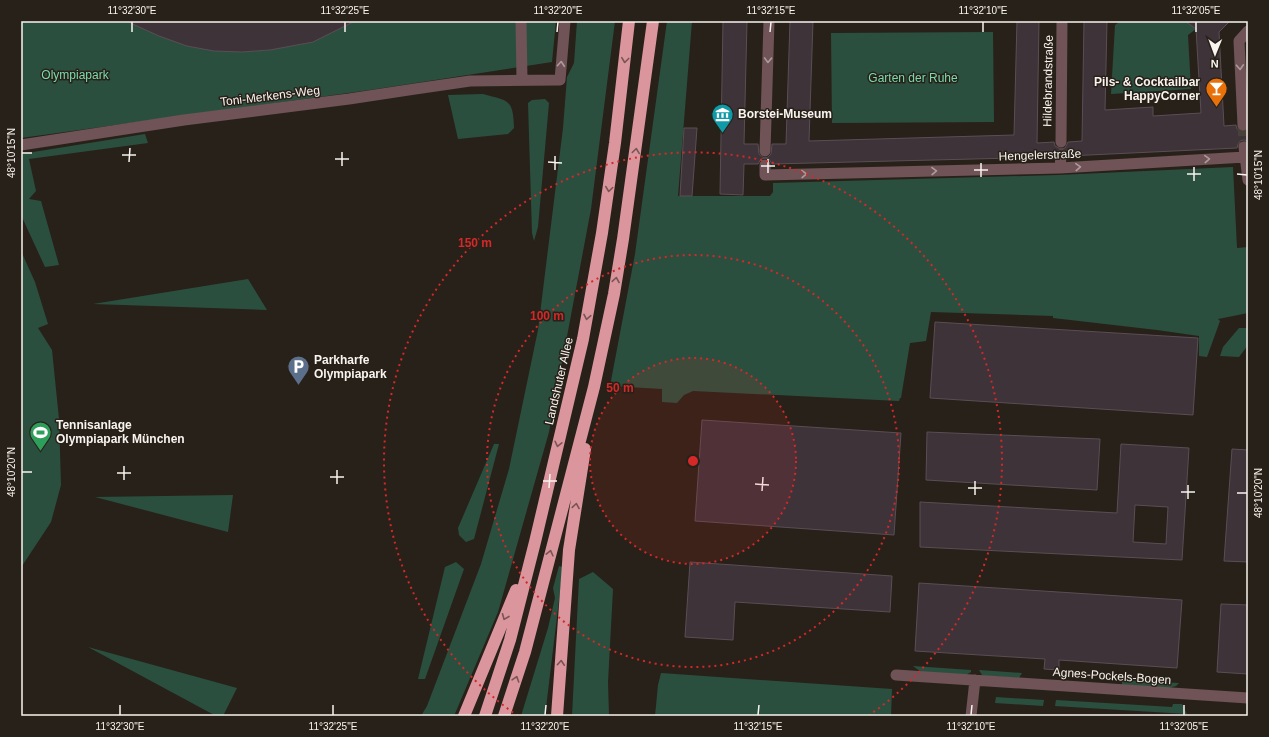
<svg xmlns="http://www.w3.org/2000/svg" width="1269" height="737" font-family="Arial,sans-serif">
	<style>
		.green { fill: #2b4f3e }
		.building { fill: #3e3339; stroke: #5a4e54; fill-rule: evenodd }
		.lines { fill: none; stroke-linecap: round; stroke-linejoin: round }
		.street-tunnel { stroke: #474139; stroke-width: 11; stroke-dasharray: 11 5.5; stroke-linecap: butt }
		.street { stroke: #6f5356; stroke-width: 11 }
		.highway { stroke: #da959d; stroke-width: 12 }
		.oneway { stroke: #785554 }
		.oneway2 { stroke: #ad9b9b }
		.ticks { fill: none; stroke: #f9f4ef; stroke-width: 1.5 }
		.ring { fill: none; stroke: #d62828; stroke-width: 2; stroke-dasharray: 2 4 }
		.labels { text-anchor: middle; stroke-width: 3; stroke-linejoin: round; paint-order: stroke }
		.park-label { font-size: 12px; fill: #78daad; stroke: #282119 }
		.street-label { font-size: 12px; fill: #f9f4ef; stroke: #282119 }
		.poi-label { font-size: 12px; font-weight: bold; fill: #f9f4ef; stroke: #282119; text-anchor: start }
		.centre { fill: #d62828; stroke: #282119; stroke-width: 2 }
		.ring-label { font-size: 12px; text-anchor: middle; font-weight: bold; fill: #d62828; stroke: #282119; stroke-width: 3; stroke-linejoin: round; paint-order: stroke }
		.neatline { fill: none; stroke: #f9f4ef; stroke-width: 1.5 }
		.ticks-label { font-size: 10px; text-anchor: middle; fill: #f9f4ef }
	</style>
	<rect width="100%" height="100%" fill="#282119"/>
	<path class="green" d="M21 21H556L552 62 370 90 21 138Z
		M577 21H615L591 209 549 432 498 612 454 716H421L427 706 481 564 509 469 538 330 563 128 567 77 574 63Z
		M667 21H692L678 196H770L773 192V183L1058 175 1233 167 1237 248 1248 247V313L1218 319 1220 321 1207 357 1199 356V336L1157 330 1053 318V316L931 312 926 341 910 343 901 398H900L899 401 693 391 684 395 677 403 662 402V389L610 386 635 254Z
		M1121 21H1196L1194 28 1196 29 1188 35 1191 89 1111 94 1115 25Z
		M993 32 994 122 832 123 831 33Z
		M483 94C509 101 513 99 514 128L508 134 458 139 448 95Z
		M545 99 549 103 538 227 534 241 532 233 528 103 532 100Z
		M145 134 148 143 29 159 36 191 29 199 41 201 59 265 45 267 21 215V154Z
		M21 251 35 282 48 324 38 328 52 350 59 419 61 485 51 522 22 566 21 598Z
		M248 279 267 310 93 304Z
		M1239 328H1248V345L1239 357 1220 356 1223 347Z
		M494 444H499L474 539 466 542 459 535 458 528Z
		M233 495 228 532 95 497Z
		M456 562 464 569 425 679H418L445 567Z
		M559 566 563 567 545 716H521L548 628 555 598 553 588Z
		M593 572 613 589 608 682 609 716H572L579 579Z
		M88 647 237 688 223 716H216Z
		M913 666 971 670V672L966 675 921 672Z
		M979 670 1022 673 1019 678 984 676 982 675Z
		M661 673 892 689 891 716H655L658 685Z
		M1122 680 1179 683 1176 686 1169 688 1122 685Z
		M996 697 1044 700 1043 706 995 703Z
		M1056 700 1172 707 1173 704H1182L1187 714 1055 706Z"/>
	<path class="building" d="M126 21H355L313 42 270 50 242 52 214 51 187 46 159 36Z
		M723 21H747L744 144H758L759 154 764 158 768 157 771 154 772 144H786L790 21H813L809 141 1014 135 1017 21H1039L1037 143 1054 142 1055 146 1061 149 1065 148 1068 142 1082 141 1084 21H1107L1105 110 1153 107V116L1201 113 1196 29 1185 21H1230L1219 32 1224 126 1236 125 1237 129 1243 132 1248 130V141L1244 140 1240 141 1238 144 1237 148 1068 156 1065 151 1061 149 1056 152 1054 157 772 164 769 159 765 158 761 159 758 164H744L743 195 720 194Z
		M684 128H697L692 196H680Z
		M935 322 1198 338 1193 415 930 398Z
		M702 420 901 433 894 535 695 521Z
		M927 432 1100 439 1097 490 926 480Z
		M1121 444 1189 448 1182 560 920 547V502L1117 513ZM1135 505 1168 507 1166 544 1133 542Z
		M1232 449 1248 450V562L1224 561Z
		M690 562 892 576 890 612 735 602 733 640 685 637Z
		M919 583 1182 600 1177 668 1059 660V670L1044 669 1045 659 915 651Z
		M1221 604 1248 605V674L1217 672Z"/>
	<g class="lines">
		<path class="street-tunnel" d="M1243 125 1244 147"/>
		<path class="street" d="M521 21 522 80
			M1243 125 1239 41 1248 31
			M1061 142 1062 21
			M21 145 184 120 349 99 415 89 470 81 560 80 565 21
			M1244 147 1248 180
			M765 151 769 21
			M765 165V175L1060 168 1245 157
			M1060 168 1061 156
			M896 675 1248 698
			M971 716 975 680"/>
		<path class="highway" d="M464 716 516 590
			M485 716 510 640 535 542 583 339 602 233 615 143 629 21
			M504 716 525 652 594 387 614 294 623 239 653 21
			M557 716 569 550 585 449"/>
	</g>
	<defs><path id="oneway-chevron" d="M-2-3.5L2.5 0L-2 3.5" fill="none" stroke-width="1.6" stroke-linecap="round" stroke-linejoin="round"/></defs>
	<g class="oneway">
		<use href="#oneway-chevron" transform="translate(625 60) rotate(97)"/>
		<use href="#oneway-chevron" transform="translate(636 151) rotate(-82)"/>
		<use href="#oneway-chevron" transform="translate(609 189) rotate(98)"/>
		<use href="#oneway-chevron" transform="translate(616 280) rotate(-81)"/>
		<use href="#oneway-chevron" transform="translate(587 317) rotate(101)"/>
		<use href="#oneway-chevron" transform="translate(558 444) rotate(103)"/>
		<use href="#oneway-chevron" transform="translate(576 506) rotate(-81)"/>
		<use href="#oneway-chevron" transform="translate(550 553) rotate(-76)"/>
		<use href="#oneway-chevron" transform="translate(505 617) rotate(112)"/>
		<use href="#oneway-chevron" transform="translate(561 663) rotate(-86)"/>
		<use href="#oneway-chevron" transform="translate(516 679) rotate(-72)"/>
	</g>
	<g class="oneway2">
		<use href="#oneway-chevron" transform="translate(768 60) rotate(92)"/>
		<use href="#oneway-chevron" transform="translate(561 64) rotate(-85)"/>
		<use href="#oneway-chevron" transform="translate(1240 67) rotate(87)"/>
		<use href="#oneway-chevron" transform="translate(1207 159) rotate(-3)"/>
		<use href="#oneway-chevron" transform="translate(1078 167) rotate(-3)"/>
		<use href="#oneway-chevron" transform="translate(934 171) rotate(-1)"/>
		<use href="#oneway-chevron" transform="translate(804 174) rotate(-1)"/>
	</g>
	<path class="ticks" d="M132 32V22M345 32V22M557 32 558 22M770 32 771 22M983 32V22M1196 32V22M22 153H32M122 155H136M335 159H349M129 162 130 148M548 162 562 163M342 166V152M761 166H775M555 170V156M974 170H988M768 173V159M1187 174H1201M1237 174 1247 175M981 177V163M1194 181V167M22 472H32M117 473H131M330 477H344M124 480V466M543 481H557M337 484V470M755 484 769 485M549 488 550 474M968 488H982M762 491 763 477M1181 492H1195M1237 493H1247M975 495V481M1188 499V485M120 715V705M333 715V705M545 715 546 705M758 715 759 705M971 715 972 705M1184 715V705"/>
	<circle cx="693" cy="461" r="103" fill="#d62828" fill-opacity=".12"/>
	<g class="ring">
		<circle cx="693" cy="461" r="103"/>
		<circle cx="693" cy="461" r="206"/>
		<path d="M518 716A309 309 0 1 1 868 716"/>
	</g>
	<defs>
		<symbol id="bar-pin" viewBox="-11 -11 22 30"><path d="M0 17L-7.5 6A9.5 9.5 0 1 1 7.5 6Z" fill="#e8710a" stroke="#282119"/><path d="M-6-5H6L.8 .8V4.5H3.5V6h-7V4.5H-.8V.8Z" fill="#fff"/></symbol>
		<symbol id="museum-pin" viewBox="-11 -11 22 30"><path d="M0 17L-7.5 6A9.5 9.5 0 1 1 7.5 6Z" fill="#0f9aa8" stroke="#282119"/><path d="M0-6L6-3V-2H-6V-3ZM-5-1h2V3h-2ZM-1-1h2V3h-2ZM3-1h2V3H3ZM-6 4H6V6H-6Z" fill="#fff"/></symbol>
		<symbol id="parking-pin" viewBox="-11 -11 22 30"><path d="M0 17L-7.5 6A9.5 9.5 0 1 1 7.5 6Z" fill="#5c6f8a" stroke="#282119"/><path d="M-3.5-5.5H1a3.5 3.5 0 0 1 0 7H-1V5.5H-3.5ZM-1-3.4V-.6H.8a1.4 1.4 0 0 0 0-2.8Z" fill="#fff"/></symbol>
		<symbol id="stadium-pin" viewBox="-11 -11 22 30"><path d="M0 17L-7.5 6A9.5 9.5 0 1 1 7.5 6Z" fill="#2e9e5b" stroke="#282119"/><path d="M0-5a6.5 5 0 1 0 0 10a6.5 5 0 1 0 0-10ZM-3.5-1.8h7v3.6h-7Z" fill="#fff"/></symbol>
	</defs>
	<g fill-rule="evenodd">
		<use href="#bar-pin" x="1204" y="76" width="25" height="34"/>
		<use href="#museum-pin" x="710" y="102" width="25" height="34"/>
		<use href="#parking-pin" x="286" y="354" width="25" height="34"/>
		<use href="#stadium-pin" x="28" y="420" width="25" height="34"/>
	</g>
	<g class="labels">
		<g class="park-label">
			<text x="75" y="79">Olympiapark</text>
			<text x="913" y="82">Garten der Ruhe</text>
		</g>
		<g class="street-label">
			<text transform="translate(1048 81) rotate(-89)" y="4">Hildebrandstraße</text>
			<text transform="translate(270 96) rotate(-7)" y="4">Toni-Merkens-Weg</text>
			<text transform="translate(1040 155) rotate(-2)" y="4">Hengelerstraße</text>
			<text transform="translate(559 381) rotate(-77)" y="4">Landshuter Allee</text>
			<text transform="translate(1112 676) rotate(4)" y="4">Agnes-Pockels-Bogen</text>
		</g>
		<g class="poi-label">
			<text x="1200" y="86" text-anchor="end">Pils- &amp; Cocktailbar<tspan x="1200" dy="14">HappyCorner</tspan></text>
			<text x="738" y="118">Borstei-Museum</text>
			<text x="314" y="364">Parkharfe<tspan x="314" dy="14">Olympiapark</tspan></text>
			<text x="56" y="429">Tennisanlage<tspan x="56" dy="14">Olympiapark München</tspan></text>
		</g>
	</g>
	<circle cx="693" cy="461" r="6" class="centre"/>
	<g class="ring-label">
		<text x="475" y="247">150 m</text>
		<text x="547" y="320">100 m</text>
		<text x="620" y="392">50 m</text>
	</g>
	<rect width="1269" height="737" fill="none" stroke="#282119" stroke-width="44"/>
	<g transform="translate(1215 54) rotate(181)" stroke="#282119" stroke-width="3" paint-order="stroke">
	<path d="M0-3L7 15L0 10L-7 15Z" fill="#f9f4ef"/>
	<text y="-6" font-size="11" font-weight="bold" text-anchor="middle" fill="#f9f4ef">N</text>
	</g>
	<rect x="22" y="22" width="1225" height="693" class="neatline"/>
	<g class="ticks-label">
		<text x="132" y="14">11°32'30"E</text>
		<text x="345" y="14">11°32'25"E</text>
		<text x="558" y="14">11°32'20"E</text>
		<text x="771" y="14">11°32'15"E</text>
		<text x="983" y="14">11°32'10"E</text>
		<text x="1196" y="14">11°32'05"E</text>
		<text transform="translate(11 153) rotate(-90)" y="4">48°10'15"N</text>
		<text transform="translate(1258 175) rotate(-90)" y="4">48°10'15"N</text>
		<text transform="translate(11 472) rotate(-90)" y="4">48°10'20"N</text>
		<text transform="translate(1258 493) rotate(-90)" y="4">48°10'20"N</text>
		<text x="120" y="730">11°32'30"E</text>
		<text x="333" y="730">11°32'25"E</text>
		<text x="545" y="730">11°32'20"E</text>
		<text x="758" y="730">11°32'15"E</text>
		<text x="971" y="730">11°32'10"E</text>
		<text x="1184" y="730">11°32'05"E</text>
	</g>
</svg>
